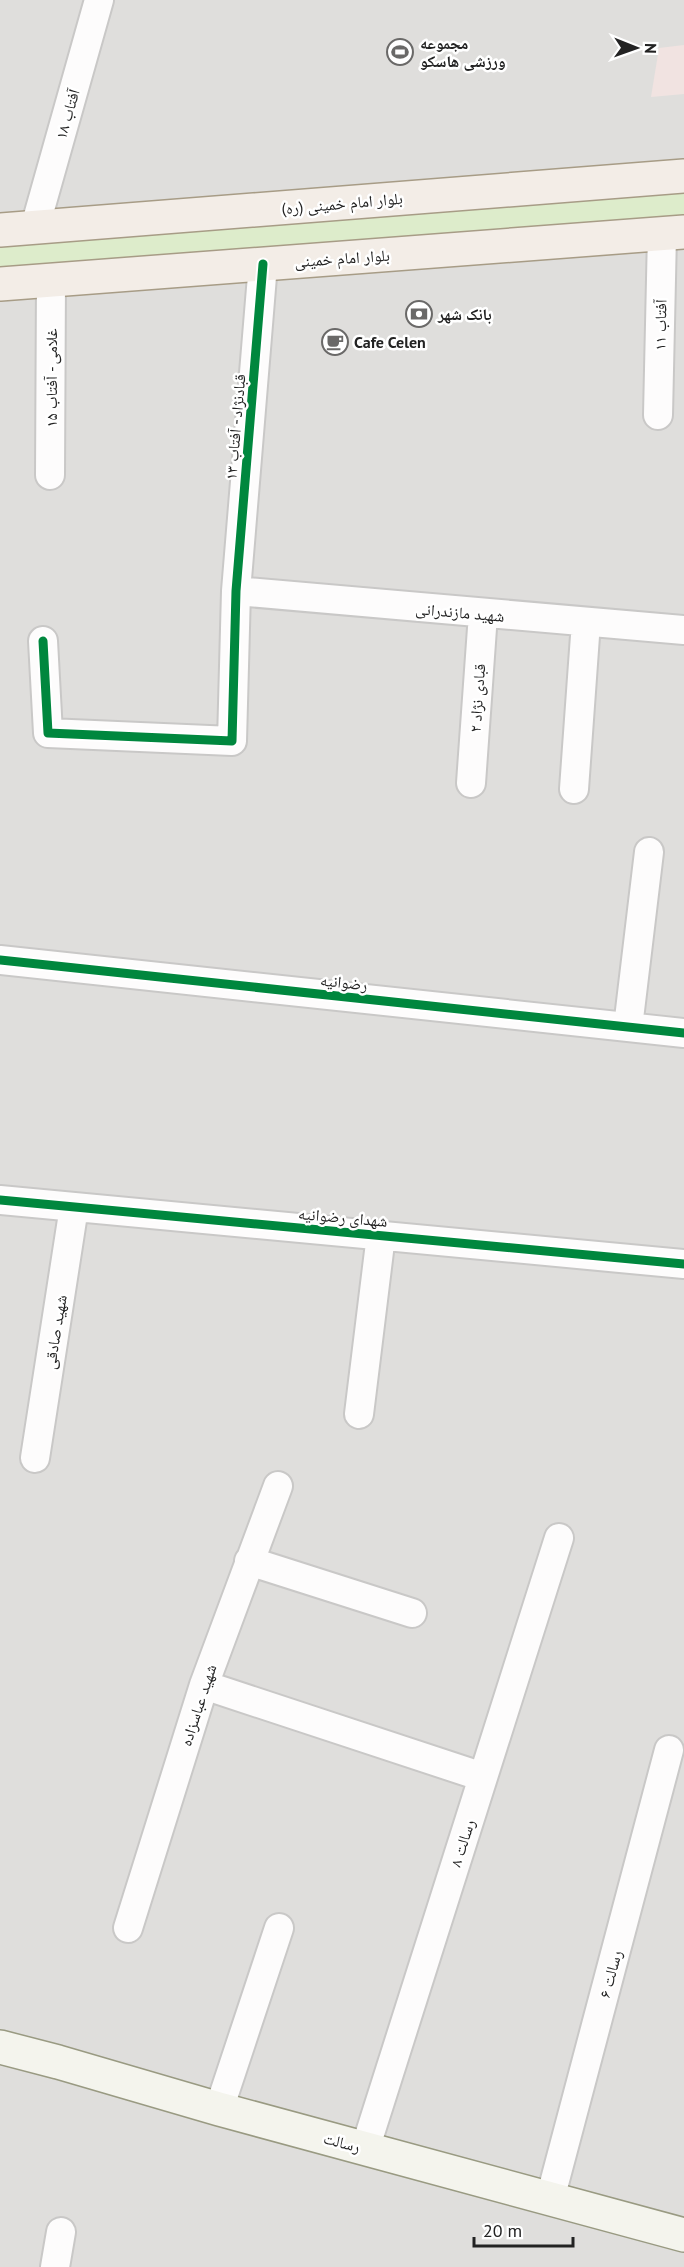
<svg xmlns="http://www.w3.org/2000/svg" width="684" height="2267" font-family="'PT Sans','Noto Naskh Arabic',sans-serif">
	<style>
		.residential { fill: #dfdedc }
		.commercial { fill: #f1e3e1 }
		.grass { fill: #ddeccb }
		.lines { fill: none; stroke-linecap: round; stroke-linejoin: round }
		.minor-casing { stroke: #c9c8c7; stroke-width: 32 }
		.secondary-casing { stroke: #999a82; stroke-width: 36 }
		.primary-casing { stroke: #a79c86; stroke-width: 36 }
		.minor { stroke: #fdfcfc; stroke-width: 28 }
		.secondary { stroke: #f4f4ed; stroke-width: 33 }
		.primary { stroke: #f3ede7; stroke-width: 33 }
		.cycleway-casing { stroke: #fff; stroke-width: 13 }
		.cycleway { stroke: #00873e; stroke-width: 9 }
		.labels { text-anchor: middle; stroke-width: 5; stroke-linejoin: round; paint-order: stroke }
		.poi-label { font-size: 16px; font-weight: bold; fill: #222; stroke: #fff; text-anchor: start }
		.street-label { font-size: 16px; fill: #222; stroke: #fff }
	</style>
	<rect width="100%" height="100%" fill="#f0eeeb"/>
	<path class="residential" d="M0 0H684V2267H0Z"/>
	<path class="commercial" d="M684 45V94L651 97 659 48Z"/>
	<path class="grass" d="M684 192V217L0 271V246Z"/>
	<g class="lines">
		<defs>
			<path id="minor" d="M35 227 99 0
				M658 415 662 234
				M50 475 51 281
				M236 591 684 630
				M43 641 48 733 232 741 236 591 263 264
				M471 783 483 614
				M574 789 586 622
				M0 960 684 1033
				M628 1027 649 852
				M0 1200 684 1264
				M359 1414 381 1235
				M35 1458 74 1207
				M249 1561 412 1613
				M204 1685 483 1777
				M128 1928 204 1685 278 1486
				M219 2109 279 1928
				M365 2149 559 1538
				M550 2199 669 1750
				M55 2267 61 2232"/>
			<path id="secondary" d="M0 2047 58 2062 219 2109 684 2235"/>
			<path id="primary" d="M0 230 684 176
				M0 284 684 232"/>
		</defs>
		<use href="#minor" class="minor-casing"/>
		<use href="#secondary" class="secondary-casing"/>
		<use href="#primary" class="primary-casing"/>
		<use href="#minor" class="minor"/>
		<use href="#secondary" class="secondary"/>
		<use href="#primary" class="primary"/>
		<defs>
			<path id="cycleway" d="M43 641 48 733 232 741 236 591 263 264
				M0 960 684 1033
				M0 1200 684 1264"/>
		</defs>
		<use href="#cycleway" class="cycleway-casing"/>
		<use href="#cycleway" class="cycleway"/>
	</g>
	<defs>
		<symbol id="stadium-ring" viewBox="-11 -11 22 22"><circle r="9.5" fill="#fff" stroke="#6a6968" stroke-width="1.5"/><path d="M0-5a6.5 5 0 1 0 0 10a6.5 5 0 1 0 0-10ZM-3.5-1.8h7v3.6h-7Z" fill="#6a6968"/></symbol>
		<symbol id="bank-ring" viewBox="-11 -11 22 22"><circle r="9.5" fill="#fff" stroke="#6a6968" stroke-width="1.5"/><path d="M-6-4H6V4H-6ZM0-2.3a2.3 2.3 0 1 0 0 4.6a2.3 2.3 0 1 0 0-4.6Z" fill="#6a6968"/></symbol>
		<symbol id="cafe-ring" viewBox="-11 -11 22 22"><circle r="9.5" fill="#fff" stroke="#6a6968" stroke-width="1.5"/><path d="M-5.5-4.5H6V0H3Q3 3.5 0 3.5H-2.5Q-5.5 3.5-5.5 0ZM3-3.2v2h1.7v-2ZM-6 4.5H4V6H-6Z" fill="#6a6968"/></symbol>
	</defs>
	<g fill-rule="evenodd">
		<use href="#stadium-ring" x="385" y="37" width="30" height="30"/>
		<use href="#bank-ring" x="404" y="299" width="30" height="30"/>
		<use href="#cafe-ring" x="320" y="327" width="30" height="30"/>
	</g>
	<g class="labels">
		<g class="poi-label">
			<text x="420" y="49">مجموعه<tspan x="420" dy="18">ورزشی هاسکو</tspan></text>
			<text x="438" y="320">بانک شهر</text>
			<text x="354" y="348">Cafe Celen</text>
		</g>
		<g class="street-label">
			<text transform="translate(67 114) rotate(-74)" y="6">آفتاب ۱۸</text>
			<text transform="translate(342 203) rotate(-5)" y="6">بلوار امام خمینی (ره)</text>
			<text transform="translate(342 258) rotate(-4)" y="6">بلوار امام خمینی</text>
			<text transform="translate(660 325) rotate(-89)" y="6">آفتاب ۱۱</text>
			<text transform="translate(51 378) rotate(-90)" y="6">غلامی - آفتاب ۱۵</text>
			<text transform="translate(235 427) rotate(-85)" y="6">قبادنژاد - آفتاب ۱۳</text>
			<text transform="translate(460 612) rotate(5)" y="6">شهید مازندرانی</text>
			<text transform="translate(477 698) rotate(-86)" y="6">قبادی نژاد ۲</text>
			<text transform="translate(344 982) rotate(6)" y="6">رضوانیه</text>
			<text transform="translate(343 1217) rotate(5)" y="6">شهدای رضوانیه</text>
			<text transform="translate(55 1332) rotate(-81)" y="6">شهید صادقی</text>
			<text transform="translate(198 1705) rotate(-72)" y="6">شهید عباسزاده</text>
			<text transform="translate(462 1843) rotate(-72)" y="6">رسالت ۸</text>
			<text transform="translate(610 1974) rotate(-75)" y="6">رسالت ۶</text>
			<text transform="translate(342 2142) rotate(15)" y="6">رسالت</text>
		</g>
	</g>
	<g transform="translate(636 48) rotate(91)" stroke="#ffffff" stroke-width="4.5" paint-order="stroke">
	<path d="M0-4.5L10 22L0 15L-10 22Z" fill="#222222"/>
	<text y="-9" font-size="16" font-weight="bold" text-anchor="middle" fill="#222222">N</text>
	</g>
	<path d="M474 2237v9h99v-9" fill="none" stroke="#222222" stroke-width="3"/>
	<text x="483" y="2237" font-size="18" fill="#222222" stroke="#ffffff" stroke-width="4.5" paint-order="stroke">20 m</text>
</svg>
